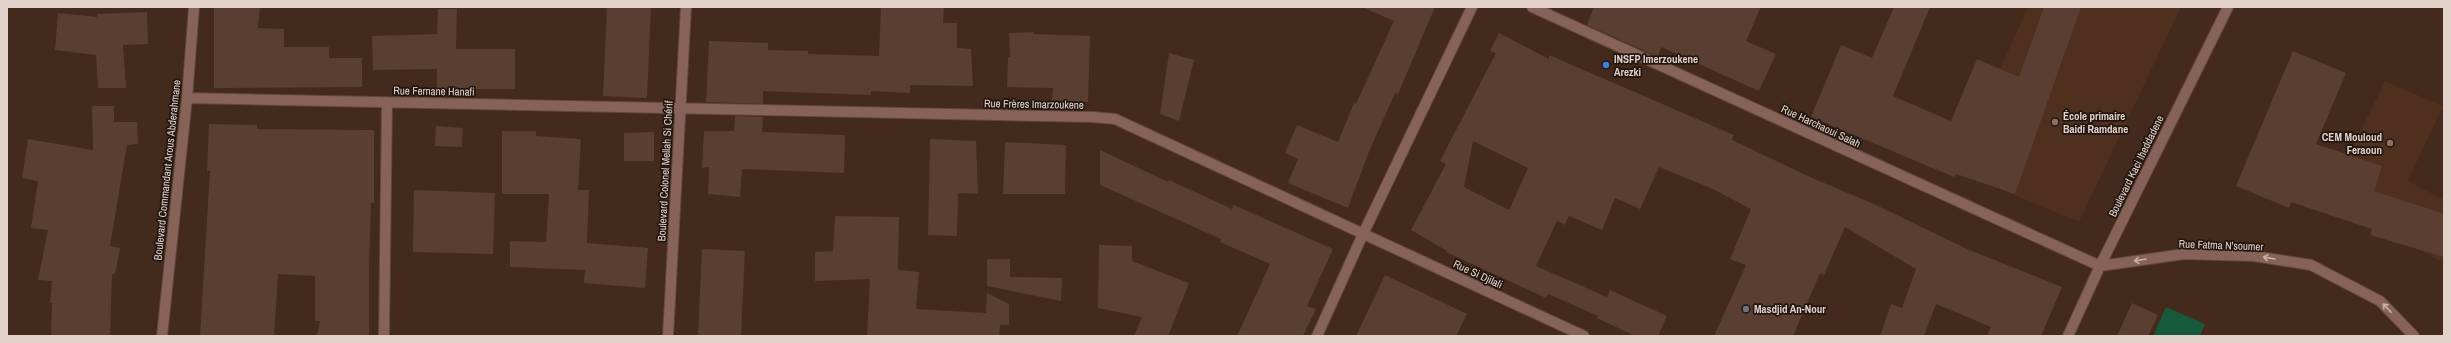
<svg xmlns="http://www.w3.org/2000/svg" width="2451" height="343" font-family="'Archivo Narrow',sans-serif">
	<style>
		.built { fill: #4f2f1e }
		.green { fill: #16593b }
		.building { fill: #5a3e32; fill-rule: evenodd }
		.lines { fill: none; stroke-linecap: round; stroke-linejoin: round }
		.minor-casing { stroke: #60483b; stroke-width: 12 }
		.minor { stroke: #876258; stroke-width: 10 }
		.oneway { stroke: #c7b0a7 }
		.shop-dot { fill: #3f7fe0; stroke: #211610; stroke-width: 1.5 }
		.education-dot { fill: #8d6e63; stroke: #211610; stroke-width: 1.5 }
		.worship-dot { fill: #6b7280; stroke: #211610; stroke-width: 1.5 }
		.labels { text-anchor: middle; stroke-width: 3.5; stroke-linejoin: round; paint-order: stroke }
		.poi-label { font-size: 11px; font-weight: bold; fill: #e2d1c9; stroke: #211610; text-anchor: start }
		.street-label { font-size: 11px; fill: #e2d1c9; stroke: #211610 }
	</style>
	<rect width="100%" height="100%" fill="#432a1c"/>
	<path class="built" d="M2028 7H2181L2079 222 1966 175 2000 69Z
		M2385 81 2443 106 2408 181 2444 200V263L2326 202Z"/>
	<path class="green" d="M2166 307 2205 324 2200 336H2153Z"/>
	<path class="building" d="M214 7H260L258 28 284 29V47H329V58H362V87L214 88Z
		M607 7H651L647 98 603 96Z
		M881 7H944L943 23H957V48L971 49 973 86 910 85V93L871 91V95L763 91V104L706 102 709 41 768 43V50L808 51V54L879 56Z
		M1362 7H1435L1398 94 1395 93 1368 154 1348 208 1288 183 1298 159 1285 153 1297 125 1338 142 1354 103 1356 104 1394 21Z
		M1594 7H1761L1746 41 1776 54 1759 91 1661 47 1658 57 1587 25Z
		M1894 7H1930L1893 96 1951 121 1977 59 2019 77 2044 7H2081L2015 194 1956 174 1954 177 1811 117 1841 45 1872 58Z
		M438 9H457L456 49H515V89H437V69L373 70 372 36 437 34Z
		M147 12 148 44 123 45 126 88H98L96 55 55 50 58 13 97 17V14Z
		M1034 32V34L1090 36 1088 102 1052 100 1053 88 1007 87 1008 57H1010L1009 33Z
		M1499 33 1549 59V55L1734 135 1732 140 1812 178 1874 204 1967 249 2062 287 2041 336H1987L1991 327 1936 304 1924 336H1880L1891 304 1902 308 1916 269 1845 227 1824 275 1820 273 1793 336H1714L1746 265 1730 259 1751 209 1711 188 1659 167 1640 209 1615 198 1602 230 1569 216 1565 225 1557 221 1536 266 1607 297 1610 290 1667 316 1658 336H1635L1597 318 1598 316 1548 294 1546 298 1446 252 1447 251 1411 230 1446 164 1440 161 1496 53 1490 51ZM1473 141 1528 168 1509 210 1464 187Z
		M2293 51 2346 73 2316 144 2382 166 2374 191 2444 214V257L2370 235 2372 229 2291 202 2289 208 2236 186Z
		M1169 53 1194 60 1179 121 1160 114Z
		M92 106H114V122H137L138 144 127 145 110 246 120 248 115 274H112L110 336H51L52 303H50L52 281 38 280 48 230 31 228 38 181 22 178 28 139 93 150Z
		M735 116 763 117 762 132 845 135 844 173 742 169 740 197 708 194 709 167 702 168 704 131H734Z
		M209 124 257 125V129L374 130V203H371L369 269V336H317L320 321H315V276L278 274 274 336H200L210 171H207Z
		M436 126 463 128 462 147 435 146Z
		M502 131H536V136L581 139 578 190H589L587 243 648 248 645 288 584 283 585 270 510 267V241L546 242 549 194H502Z
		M654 132V161H624V133Z
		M930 139 976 141 978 194 958 193 957 236 928 235Z
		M1005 142 1066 145 1065 194H1003Z
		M1100 150 1168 182 1169 180 1232 209 1234 205 1333 249 1307 306 1316 309 1303 336H1237L1270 264 1220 242 1221 239 1100 185Z
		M414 190 495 193 493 254 413 252Z
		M835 216 899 217 898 270 919 272 916 309 986 313 987 293 1009 304V325H1000L999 336H867L870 279 815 281V252L833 251Z
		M1099 245 1132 246V261L1189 283 1168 336H1134L1142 317 1098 308Z
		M702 249 745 251 741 336H698Z
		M987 259H1010V277L1062 278 1061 301 987 286Z
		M1385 275 1467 314 1456 336H1356Z
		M2132 303 2158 315 2148 336H2117Z"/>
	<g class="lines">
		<defs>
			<path id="minor" d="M1532 7 2100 266 2184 254 2254 256 2311 265 2380 301 2414 336
				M187 98 1093 117 1115 119 1584 336
				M162 336 187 98 194 7
				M384 336 387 102
				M668 336 686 7
				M1317 336 1363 234 1472 7
				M2068 336 2100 266 2228 7"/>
		</defs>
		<use href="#minor" class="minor-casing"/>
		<use href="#minor" class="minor"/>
	</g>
	<defs><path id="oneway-shaft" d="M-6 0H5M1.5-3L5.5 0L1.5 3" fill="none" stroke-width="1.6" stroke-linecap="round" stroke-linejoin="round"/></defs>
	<g class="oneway">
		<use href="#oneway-shaft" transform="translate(2269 258) rotate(-170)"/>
		<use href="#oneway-shaft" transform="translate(2140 260) rotate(172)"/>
		<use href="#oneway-shaft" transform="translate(2387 308) rotate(-134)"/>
	</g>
	<circle class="shop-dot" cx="1606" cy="65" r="4"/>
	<g class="education-dot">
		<circle cx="2055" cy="122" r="4"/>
		<circle cx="2390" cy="143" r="4"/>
	</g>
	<circle class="worship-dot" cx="1746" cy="309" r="4"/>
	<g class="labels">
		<g class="poi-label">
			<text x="1614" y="63">INSFP Imerzoukene<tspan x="1614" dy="13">Arezki</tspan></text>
			<text x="2063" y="120">École primaire<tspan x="2063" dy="13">Baidi Ramdane</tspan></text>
			<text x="2382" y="141" text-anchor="end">CEM Mouloud<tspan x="2382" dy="13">Feraoun</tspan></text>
			<text x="1754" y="313">Masdjid An-Nour</text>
		</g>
		<g class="street-label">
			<text transform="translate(434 91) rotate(1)" y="4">Rue Fernane Hanafi</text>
			<text transform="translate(1034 104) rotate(1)" y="4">Rue Frères Imarzoukene</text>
			<text transform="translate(1821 126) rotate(25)" y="4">Rue Harchaoui Salah</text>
			<text transform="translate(2136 166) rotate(-64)" y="4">Boulevard Kaci Iheddadene</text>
			<text transform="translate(167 170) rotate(-84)" y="4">Boulevard Commandant Arous Abderahmane</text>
			<text transform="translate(665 171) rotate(-87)" y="4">Boulevard Colonel Mellah Si Chérif</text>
			<text transform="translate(2221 245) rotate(2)" y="4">Rue Fatma N'soumer</text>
			<text transform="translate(1478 274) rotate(25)" y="4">Rue Si Djilali</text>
		</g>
	</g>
	<rect width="2451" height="343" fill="none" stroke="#e2d1c9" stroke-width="16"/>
</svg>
